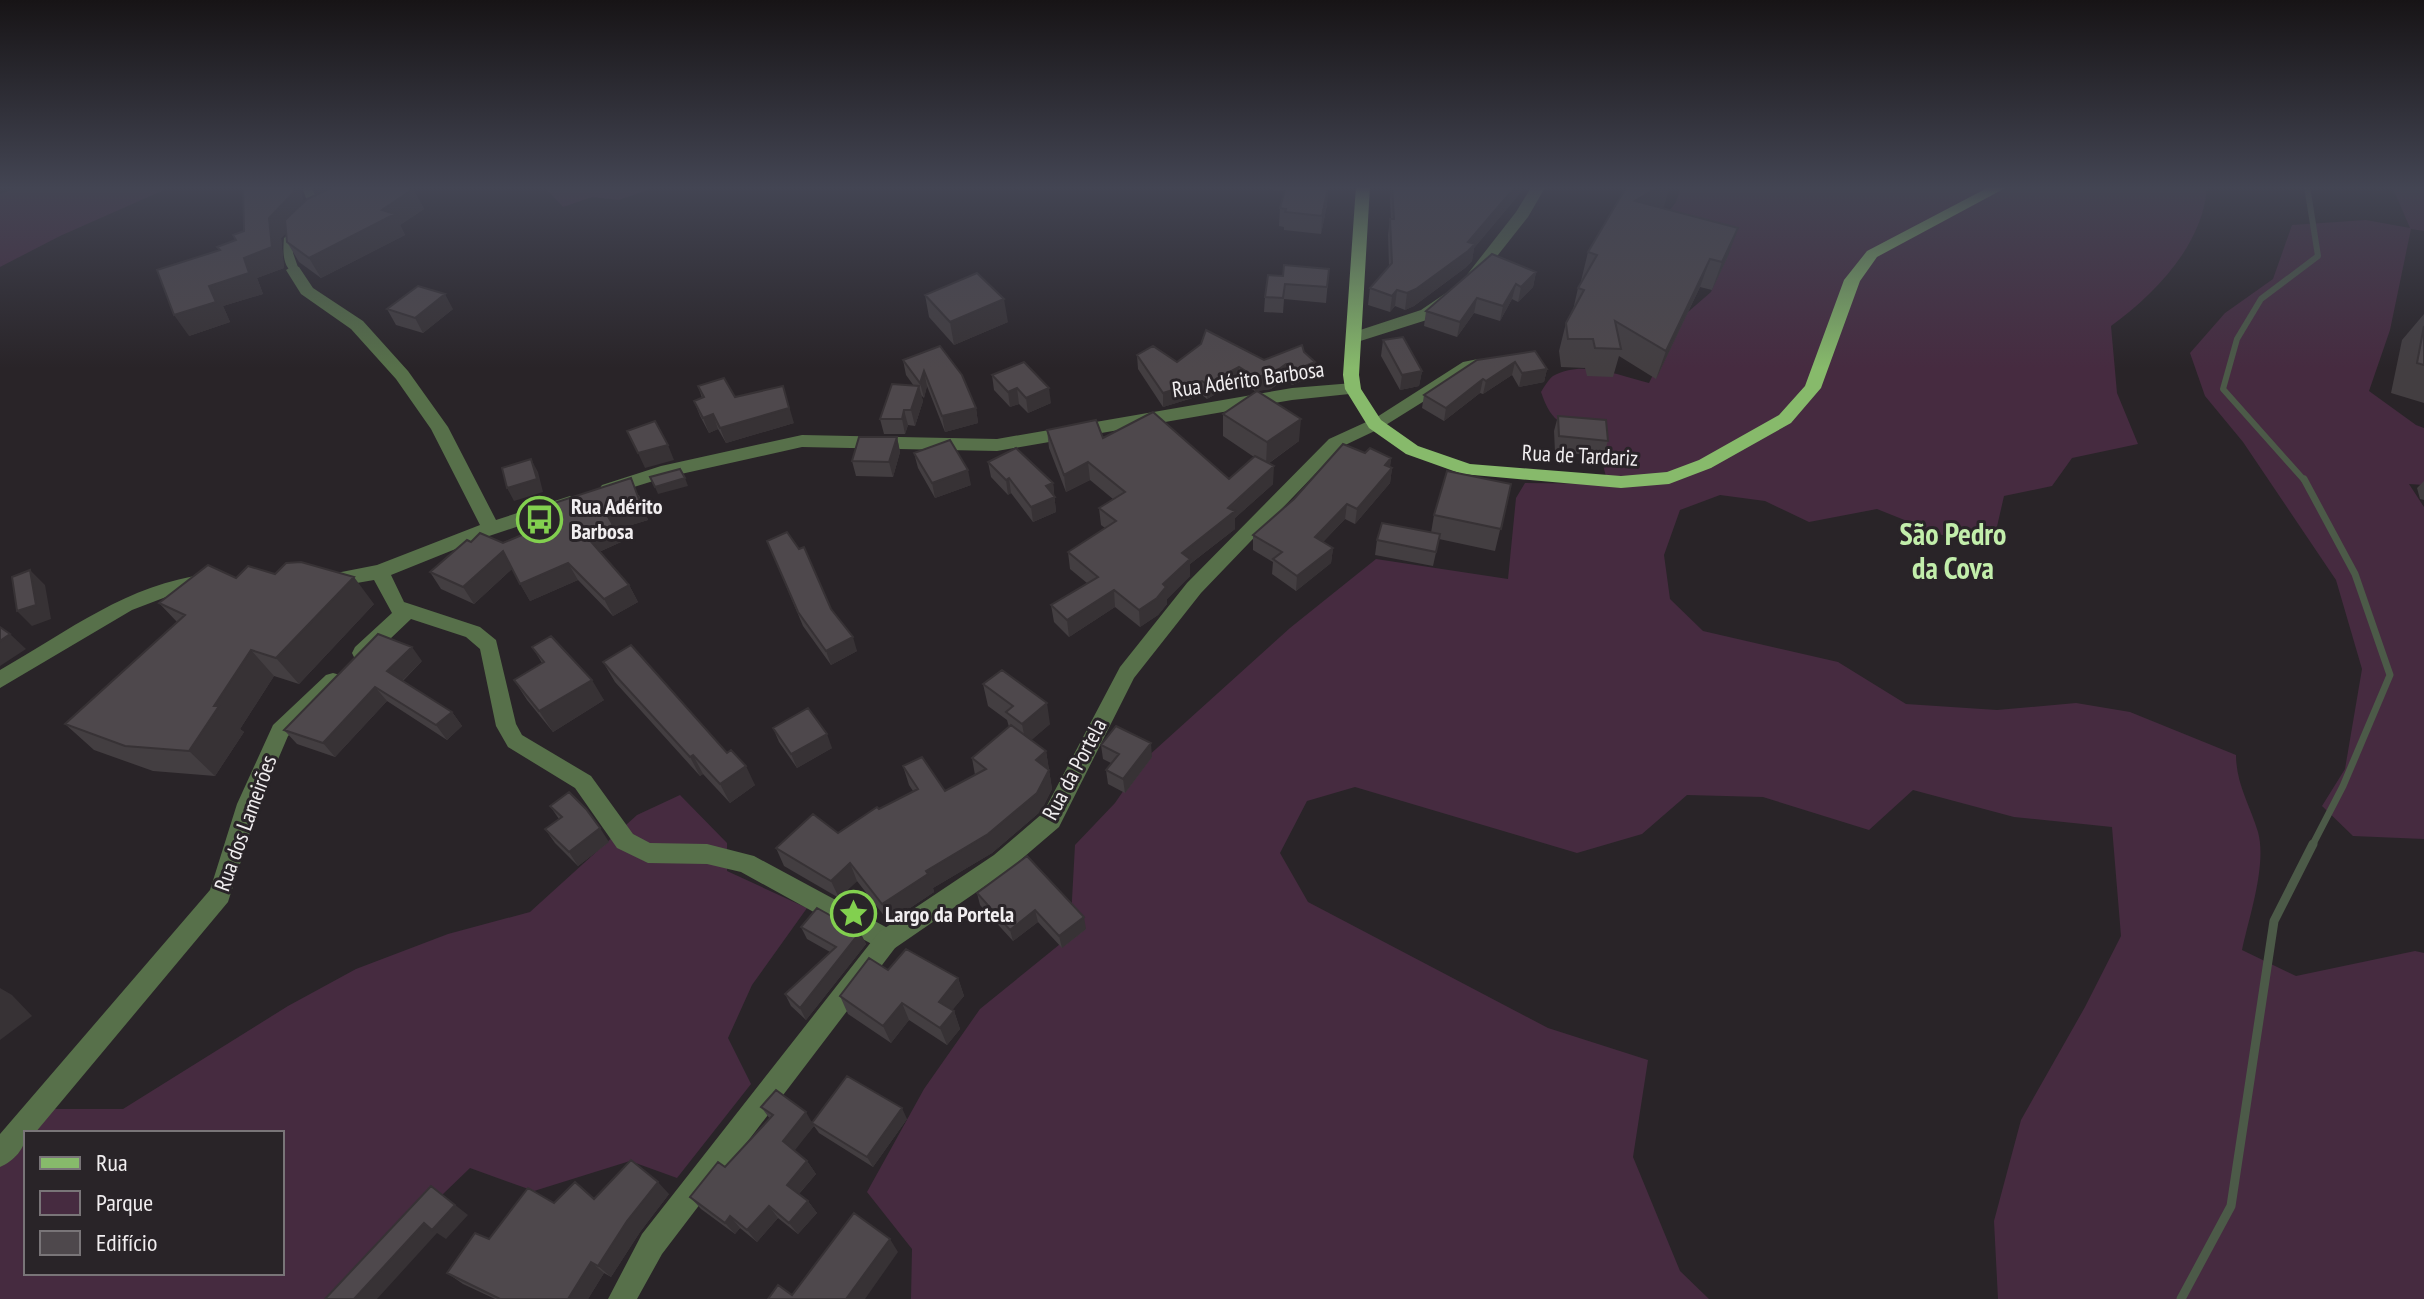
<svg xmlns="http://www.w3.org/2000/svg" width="2424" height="1299" font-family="'PT Sans Narrow',sans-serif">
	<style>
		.green { fill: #462b40; fill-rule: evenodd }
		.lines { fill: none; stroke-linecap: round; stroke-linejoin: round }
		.stream-far2 { stroke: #4c5a48; stroke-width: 6 }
		.stream-far1 { stroke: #4c5a48; stroke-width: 7 }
		.stream { stroke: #4c5a48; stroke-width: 9 }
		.service { fill: #57704a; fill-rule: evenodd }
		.minor { fill: #57704a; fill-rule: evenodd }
		.tertiary { fill: #57704a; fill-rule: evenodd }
		.primary { fill: #87ba6b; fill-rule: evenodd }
		.wall { fill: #433e41 }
		.shaded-wall { fill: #373235 }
		.building { fill: #4e484c; stroke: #373235; stroke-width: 2 }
		.labels { text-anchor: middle; stroke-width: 6; stroke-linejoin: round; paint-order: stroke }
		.street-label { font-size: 22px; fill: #f1eef0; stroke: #292428 }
		.poi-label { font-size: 22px; font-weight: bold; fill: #f1eef0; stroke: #292428; text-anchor: start }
		.district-label { font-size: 30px; font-weight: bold; fill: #c2eeab; stroke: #292428 }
	</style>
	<rect width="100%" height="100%" fill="#292428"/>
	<path class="green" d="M20 186H173L60 236 0 267V194Z
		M520 186H659L619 200 592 197 563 207 544 187Z
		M1681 186H2207C2204 244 2155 294 2111 326L2117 393 2138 444 2072 458 2052 486 2004 496 1996 531 1942 535 1877 509 1809 522 1765 501 1720 495 1680 510 1664 555 1670 599 1703 631 1838 662 1906 704 1997 710 2076 703 2130 712 2236 755C2236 784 2250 805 2258 832 2267 865 2249 917 2242 950L2296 976 2415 951 2424 953V1299H1998L1994 1221 2021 1120 2085 1007 2121 936 2112 827 2014 817 1913 790 1869 830 1763 797 1687 795 1642 834 1577 853 1355 787 1307 801 1280 853 1308 902 1548 1028 1648 1060 1633 1157 1680 1271 1709 1299H911L912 1249 867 1192 924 1089 980 1009 1070 936 1075 845 1115 803 1146 758 1290 628 1376 559 1508 579 1516 498 1525 483 1608 484 1595 435C1564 426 1552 425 1541 392 1544 387 1549 379 1553 376 1582 359 1621 376 1649 383L1681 318 1711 292 1725 258 1659 224 1676 202Z
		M2392 186H2424V231L2411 229 2390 330 2369 391 2416 425 2424 428V485L2409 484 2424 507V839L2353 836 2322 806 2345 769 2362 669 2336 580 2243 442 2205 396 2190 353 2225 313 2273 279 2292 225 2366 220 2410 228Z
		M680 795 727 843V871L807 908 752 985 728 1038 751 1084 677 1178 630 1161 534 1191 470 1168 334 1299H0V1154L44 1109H123L288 1006 356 969 448 934 530 912 637 815ZM26 1133H282V1273H26Z"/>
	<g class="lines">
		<path class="stream-far2" d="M2305 481 2223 389 2237 339 2261 299 2318 256 2307 186"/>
		<path class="stream-far1" d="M2304 479 2355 574 2390 675 2343 786 2312 846"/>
		<path class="stream" d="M2181 1299 2231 1206 2274 921 2313 844"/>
		<path class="service" d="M302 186H312L320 211 317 217 313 218 308 215 310 211Z
			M299 227 304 230 294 239 293 253 299 270 294 273C282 267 283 250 284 238Z"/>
		<path class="minor" d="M1532 186H1546L1528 217 1479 279H1469L1466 276 1516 212Z
			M294 265 299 267 313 288 363 321 408 371 448 427 496 520 570 496 579 502 576 507 483 538 391 575 404 602 480 627 496 640 516 724 522 735 591 776 633 834 650 843 707 844 754 856 895 932 899 940 895 948 887 951 879 948 741 872 707 864 648 863 617 848 575 788 508 747 496 726 480 649 466 637 411 619 369 659H355L352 653 355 647 392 613 374 580 328 588 321 586 318 581 321 576 377 565 480 525 431 429 396 379 351 329 301 294 286 270Z
			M1446 293 1454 298 1433 318 1354 343 1346 338 1348 334 1421 310Z
			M1478 359 1486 364 1484 368 1474 370 1381 428H1369L1366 424 1463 362Z
			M1353 383 1361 389 1359 393 1292 400 997 451 802 447 663 478 608 495 599 489 602 485 661 466 802 435 997 439 1292 388Z
			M208 574 215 576 218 581 215 586 179 592 132 610 0 688V670C69 631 127 584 208 574Z
			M333 673 340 675 343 681 340 687 288 736 259 804 228 902 35 1133H26C26 1148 14 1161 0 1167V1134L210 890 237 804 273 725 326 675Z"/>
		<path class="tertiary" d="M1375 418 1384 424 1381 428 1341 447 1201 593 1134 678 1059 827 1010 869 895 948 662 1254 637 1299H608L642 1234 879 932 994 855 1043 813 1120 667 1187 583 1329 439Z"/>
		<path class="primary" d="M1356 186H1370L1359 375 1361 389 1381 420 1418 446 1470 464 1621 476 1667 472 1699 460 1779 415 1805 386 1844 280 1867 251 1991 186H2009L1877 257 1860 281 1821 388 1791 423 1711 468 1669 484 1621 488 1462 474 1406 454 1369 428 1345 389 1343 375Z"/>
	</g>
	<path class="wall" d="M310 186H406L413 189 424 209 400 225 405 235 321 278 299 262 287 242 286 233 281 238 284 268 257 278 263 294 223 306 230 322 189 336 236 240 244 231 299 187 304 202 316 196Z
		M1274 186H1318L1328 187 1327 205 1321 234 1284 230V227L1279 226 1280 208 1284 191H1274Z
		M1391 186H1465L1475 189 1478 186H1522L1521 192 1474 248 1472 261 1465 268 1414 306 1405 310 1395 306 1390 312 1368 305 1370 288 1389 266 1388 235 1390 219H1391L1390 199Z
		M1627 186 1664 206 1661 208 1728 256 1712 290 1700 287 1656 379 1619 356 1613 377 1587 376 1585 368 1561 367 1559 351 1566 323 1573 310 1578 288 1582 281H1581L1588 252Z
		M1329 269 1326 303 1284 299 1283 313 1264 312 1265 297 1283 276Z
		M1536 272 1533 287 1518 302 1512 299 1500 321 1474 313 1457 337 1424 326 1426 311Z
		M925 295 1008 322 954 345 929 317Z
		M387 309H453L423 333 396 325Z
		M2424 314V403L2391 393 2402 340Z
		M1383 340 1422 371 1419 386 1400 390 1381 356Z
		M1535 351 1547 369 1544 382 1519 387 1512 375 1483 394 1480 393 1444 421 1422 408 1424 395Z
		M1304 352 1314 376 1292 385 1286 378 1271 389 1257 391 1299 441 1268 464 1273 484 1235 518V529L1190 564V576L1167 599V604L1158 615 1140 627 1115 607 1069 637 1054 622 1051 605 1087 583 1070 569 1068 552 1105 528 1101 525 1099 508 1113 499 1090 480 1066 492 1049 448 1047 430 1103 438 1229 479 1254 457 1223 436V414L1257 391H1255L1238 381 1207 399 1202 395 1163 407 1138 369 1137 355 1177 362 1264 360Z
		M903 360 976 408 978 423 945 432 927 386 924 398 921 395 923 401 915 426 908 425 905 434H884L880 419 914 386 906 375Z
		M992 375 1051 403 1028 413 1019 404 1010 407 994 390Z
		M698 386 735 397 794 423 726 443 718 429 709 433 700 416 694 401 702 398Z
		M1558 416 1608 441 1603 456 1555 452 1554 431Z
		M897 437 900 452 893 477 856 476 852 461Z
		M914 453 971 485 935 498 918 468Z
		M1365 453 1391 458 1390 467 1392 468 1390 483 1355 524 1345 519 1323 542 1333 548 1331 563 1296 591 1272 574 1273 562 1253 550V535Z
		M988 462 1053 483 1056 512 1033 522 1011 493 1008 495 991 477Z
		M2424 481V500L2420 499 2417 488Z
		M1511 484 1495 551 1439 539 1433 566 1375 555 1377 540 1431 533 1434 515Z
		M639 495 648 520 615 530 621 542 599 552 629 585 638 602 613 616 578 580 530 601 512 569 474 604 441 589 430 572 553 522 545 506Z
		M767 541 831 609 857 651 831 665 803 626Z
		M236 578 374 604 299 684 274 676 240 729 244 732 215 776 153 771 94 750 65 724 177 622 159 603Z
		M532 647 604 700 553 732 527 700 514 680 542 663Z
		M422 661 403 681 452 712 462 726 447 740 387 701 335 757 297 744 284 730Z
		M603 662 755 785 730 803 703 774 700 776 615 682Z
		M983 684 1050 724 1031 740 1046 751 1052 789 1041 811 992 853 933 888 934 892 889 922 857 881 839 898 784 866 776 848 838 833 879 809 913 791 909 785 903 766 945 791 975 775 972 758 1009 727 1007 720 988 706Z
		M773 728 832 748 797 768 779 742Z
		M1101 745 1152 757 1125 793 1108 784 1106 770 1111 763 1103 759Z
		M550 806 609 842 578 866 555 843 545 829 559 819Z
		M1027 856 1086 929 1062 948 1038 922 1013 941 980 905 977 893Z
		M801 927 860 932 866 944 806 1020 791 1006 785 994 830 952 807 939Z
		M888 970 958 978 964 996 952 1010 954 1011 960 1029 947 1045 909 1020 891 1043 848 1014 840 996Z
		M761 1107 813 1122 907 1119 873 1167 819 1133 814 1126 794 1150 807 1161 816 1174 799 1194 808 1201 817 1213 798 1234 778 1218 757 1242 740 1228 735 1234 701 1209 690 1197 725 1167 770 1119Z
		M669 1194 640 1232 611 1277 604 1273 588 1299H495L463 1284 447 1273 489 1239 554 1203Z"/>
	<path class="shaded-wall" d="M293 186H300L299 187 307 211 281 238 284 268 257 278 263 294 223 306 230 322 189 336 174 315 244 258 269 218Z
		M310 186H352L321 204Z
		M1516 186H1522L1521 192 1474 248 1472 261 1465 268 1414 306 1405 310 1407 293 1468 242Z
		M1660 186H1670L1664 206 1627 229 1635 201Z
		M1328 187 1327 205 1321 234 1322 216Z
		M413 189 424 209 400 225 405 235 321 278 309 258Z
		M1738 228 1728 256 1712 290 1722 262Z
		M1710 259 1700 287 1656 379 1666 351Z
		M1536 272 1533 287 1518 302 1521 287Z
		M1516 284 1512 299 1500 321 1503 306Z
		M1397 290 1395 306 1390 312 1392 296Z
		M445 294 453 309 423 333 415 318Z
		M1477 298 1474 313 1457 337 1460 322Z
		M1004 299 1008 322 954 345 950 322Z
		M1315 362 1314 376 1292 385 1293 371Z
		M1515 362 1512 375 1483 394 1486 381Z
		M1286 364V378L1271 389 1255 391V377Z
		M1239 367 1238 381 1207 399V384Z
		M1547 369 1544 382 1519 387 1522 373Z
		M924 371 927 386 924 398 920 383Z
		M1422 371 1419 386 1400 390 1402 375Z
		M1483 379 1480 393 1444 421 1446 408Z
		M1202 381V395L1163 407V393Z
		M783 386 794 423 726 443 720 428Z
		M919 386 923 401 915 426 911 410Z
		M1017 388 1019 404 1010 407 1008 392Z
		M1049 388 1051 403 1028 413 1026 398Z
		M976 408 978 423 945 432 942 416Z
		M904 410 908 425 905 434 902 419Z
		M713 414 718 429 709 433 703 418Z
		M1301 419 1299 441 1266 465 1267 442Z
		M897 437 900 452 893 477 889 462Z
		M668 445 674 460 645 468 638 453Z
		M1391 458 1389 472 1392 468 1390 483 1355 524 1357 509 1385 465Z
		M531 459 538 472 543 492 514 501 507 488Z
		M1088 462 1090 480 1066 492 1064 475Z
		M1274 466 1273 484 1235 518V529L1190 564V576L1167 599V604L1158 615 1140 627 1139 610 1163 584 1182 553Z
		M968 470 971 485 935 498 932 483Z
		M631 478 648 520 615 530 621 542 594 554 586 536 606 513Z
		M685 478 688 486 658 494 655 487Z
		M1009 478 1011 493 1008 495 1006 480Z
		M1053 483 1056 512 1033 522 1031 507 1046 486Z
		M1347 504 1345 519 1313 552 1315 537Z
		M1333 548 1331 563 1296 591 1297 576Z
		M503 551 513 568 474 604 463 587Z
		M568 563 578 580 530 601 520 584Z
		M30 570 45 585 51 619 32 626 17 611Z
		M354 577 374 604 299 684 276 658Z
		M629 585 638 602 613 616 604 599Z
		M1114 590 1115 607 1069 637 1067 620Z
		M10 634 26 649 0 666V641Z
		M853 637 857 651 831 665 826 651Z
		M412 647 422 661 398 685 387 671Z
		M251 650 274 676 240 729 244 732 215 776 189 751 214 706Z
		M592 680 604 700 553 732 539 711Z
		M375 687 387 701 335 757 323 743Z
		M1047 703 1050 724 1026 745 1022 724Z
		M452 712 462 726 447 740 436 725Z
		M827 734 832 748 797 768 791 754Z
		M1151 743 1152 757 1125 793 1123 779Z
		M1046 751 1052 789 1041 811 992 853 933 888 934 892 889 922 882 904 926 871Z
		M693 755 703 774 700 776 690 757Z
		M746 766 755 785 730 803 720 784Z
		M600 828 609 842 578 866 569 852Z
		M850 863 857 881 839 898 831 881Z
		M1035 910 1038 922 1013 941 1010 930Z
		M1084 917 1086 929 1062 948 1059 936Z
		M860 932 866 944 806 1020 800 1008Z
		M958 978 964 996 945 1019 939 1002Z
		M0 988 12 995 32 1016 0 1040Z
		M902 1003 909 1020 891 1043 883 1026Z
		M954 1011 960 1029 947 1045 940 1028Z
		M902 1108 907 1119 873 1167 867 1157Z
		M806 1112 814 1126 792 1154 783 1141Z
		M807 1161 816 1174 796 1197 787 1185Z
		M658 1182 669 1194 640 1232 611 1277 598 1266 627 1221Z
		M431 1186 468 1215 446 1239 437 1233 377 1299H354Z
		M808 1201 817 1213 798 1234 789 1223Z
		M769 1206 778 1218 757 1242 747 1230Z
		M730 1216 740 1228 735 1234 725 1223Z
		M890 1239 898 1252 865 1299H846Z
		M591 1262 604 1273 588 1299H568Z"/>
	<path class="building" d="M243 186H293L295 191 269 218 272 247 244 258 249 273 209 286 216 302 174 315 157 270 220 250 217 247 236 240 233 235 244 231Z
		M334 186H406L413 189 382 210 395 214 309 258 287 242 285 220 307 199 327 190Z
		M1286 186 1328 187 1322 216 1285 212 1286 209 1280 208Z
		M1392 186H1465L1475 189 1478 186H1516L1468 242 1475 244 1468 251 1416 289 1407 293 1397 290 1392 296 1370 288 1392 263 1390 219H1394Z
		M1627 186H1660L1635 201 1738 228 1722 262 1710 259 1666 351 1615 321 1621 349 1595 348 1593 339H1568L1566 323 1584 290 1578 288 1597 255 1588 252Z
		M1492 254 1536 272 1521 287 1516 284 1503 306 1477 298 1460 322 1426 311Z
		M1284 265 1329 269 1327 287 1285 284 1283 298 1265 297 1268 275 1283 276Z
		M977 273 1004 299 950 322 925 295Z
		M418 286 445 294 415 318 387 309Z
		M2424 326V365L2417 363Z
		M1206 330 1264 360 1302 345 1304 352 1315 362 1293 371 1286 364 1272 374 1255 377 1239 367 1207 384 1202 381 1163 393 1137 355 1153 346 1177 362 1201 344Z
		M1403 337 1422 371 1402 375 1383 340Z
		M940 346 962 375 976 408 942 416 924 371 920 383 903 360Z
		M1535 351 1547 369 1522 373 1515 362 1486 381 1483 379 1446 408 1424 395 1477 360Z
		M1024 362 1049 388 1026 398 1017 388 1008 392 992 375Z
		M724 378 735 397 783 386 789 408 720 428 713 414 703 418 694 401 704 397 698 386Z
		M892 384 919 386 911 410H904L902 419H880Z
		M1257 391 1301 419 1267 442 1223 414Z
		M1153 412 1229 479 1255 456 1274 466 1228 508 1235 511 1182 553 1190 559 1163 584 1166 587 1157 598 1139 610 1114 590 1067 620 1051 605 1098 577 1068 552 1116 521 1099 508 1125 492 1088 462 1064 475 1047 430 1096 420 1103 438Z
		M1558 416 1606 420 1608 441 1559 436Z
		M655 421 668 445 638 453 627 431Z
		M859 437H897L889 462 852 461Z
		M950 440 968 470 932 483 914 453Z
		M1343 444 1365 453 1370 448 1391 458 1385 465 1392 468 1357 509 1347 504 1315 537 1333 548 1297 576 1273 559 1282 552 1253 535 1294 499Z
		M1016 448 1053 483 1046 486 1055 497 1031 507 1009 478 1006 480 988 462Z
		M531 459 537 479 507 488 502 468Z
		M680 469 685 478 655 487 650 477Z
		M1447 471 1511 484 1501 529 1434 515Z
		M631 478 640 502 606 513 613 525 586 536 629 585 604 599 568 563 520 584 503 551 463 587 430 572 467 540 471 542 480 533 503 543 555 521 545 506Z
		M1382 523 1440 534 1436 552 1377 540Z
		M787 532 799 549 804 547 831 609 853 637 826 651 798 612 767 541Z
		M301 562 354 577 276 658 251 650 214 706H219L189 751 125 746 65 724 185 615 159 603 208 565 236 578 248 566 275 574 286 563Z
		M30 570 36 605 17 611 12 577Z
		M0 627 10 634 0 641Z
		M378 634 412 647 387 671 452 712 436 725 375 687 323 743 284 730Z
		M551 636 592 680 539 711 514 680 544 662 532 647Z
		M631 645 727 753 731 750 746 766 720 784 693 755 690 757 603 662Z
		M1002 670 1047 703 1022 724 1006 712 1013 706 983 684Z
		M808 708 827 734 791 754 773 728Z
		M1011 725 1046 751 1036 760 1049 770 1037 793 988 834 926 871 928 874 882 904 850 863 831 881 776 848 813 814 838 833 877 807 879 809 918 789 903 766 922 757 945 791 986 769 972 758Z
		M1116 726 1151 743 1123 779 1106 770 1119 754 1101 745Z
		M569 792 586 809 600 828 569 852 545 829 562 817 550 806Z
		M1027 856 1084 917 1059 936 1035 910 1010 930 977 893Z
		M817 908 860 932 800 1008 785 994 836 947 801 927Z
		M906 949 958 978 939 1002 954 1011 940 1028 902 1003 883 1026 840 996 869 958 888 970Z
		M847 1076 902 1108 867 1157 812 1123Z
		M776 1090 806 1112 783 1141 807 1161 787 1185 808 1201 789 1223 769 1206 747 1230 730 1216 725 1223 690 1197 718 1162 725 1167 773 1115 761 1107Z
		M631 1160 658 1182 627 1221 598 1266 591 1262 568 1299H500L447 1273 475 1233 489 1239 528 1188 554 1203 575 1182 594 1199Z
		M431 1186 455 1205 432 1230 424 1223 354 1299H325Z
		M854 1213 890 1239 846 1299H768L778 1285 792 1295Z"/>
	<linearGradient id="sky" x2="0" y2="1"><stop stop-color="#171416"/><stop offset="0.51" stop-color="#434553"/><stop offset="1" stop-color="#434553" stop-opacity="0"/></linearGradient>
	<rect width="2424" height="368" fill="url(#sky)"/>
	<defs>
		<symbol id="bus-ring" viewBox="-11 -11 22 22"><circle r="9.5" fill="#292428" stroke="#82d04f" stroke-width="1.5"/><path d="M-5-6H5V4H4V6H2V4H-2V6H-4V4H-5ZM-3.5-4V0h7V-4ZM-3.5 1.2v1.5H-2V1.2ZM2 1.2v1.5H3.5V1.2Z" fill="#82d04f"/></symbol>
		<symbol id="sight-ring" viewBox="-11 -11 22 22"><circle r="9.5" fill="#292428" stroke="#82d04f" stroke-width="1.5"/><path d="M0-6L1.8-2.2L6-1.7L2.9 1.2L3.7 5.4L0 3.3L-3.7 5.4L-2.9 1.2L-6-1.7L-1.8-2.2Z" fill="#82d04f"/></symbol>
	</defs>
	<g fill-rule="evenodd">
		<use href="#bus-ring" x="514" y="494" width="51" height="51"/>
		<use href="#sight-ring" x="828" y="888" width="51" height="51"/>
	</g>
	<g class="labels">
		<g class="street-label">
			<text transform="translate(1248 379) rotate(-8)" y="8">Rua Adérito Barbosa</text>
			<text transform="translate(1580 455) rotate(3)" y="8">Rua de Tardariz</text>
			<text transform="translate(1074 769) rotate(-62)" y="8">Rua da Portela</text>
			<text transform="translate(245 823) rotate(-70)" y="8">Rua dos Lameirões</text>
		</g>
		<g class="poi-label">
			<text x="571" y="514">Rua Adérito<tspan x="571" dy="25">Barbosa</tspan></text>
			<text x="885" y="922">Largo da Portela</text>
		</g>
		<g class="district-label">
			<text x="1953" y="545">São Pedro<tspan x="1953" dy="34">da Cova</tspan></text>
		</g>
	</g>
	<rect x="24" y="1131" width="260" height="144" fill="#292428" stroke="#797578" stroke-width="2"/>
	<rect x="40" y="1157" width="40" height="12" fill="#87ba6b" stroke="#797578" stroke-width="2"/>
	<text x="96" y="1171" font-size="24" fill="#f1eef0">Rua</text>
	<rect x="40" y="1191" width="40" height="24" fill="#462b40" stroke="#797578" stroke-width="2"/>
	<text x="96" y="1211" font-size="24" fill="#f1eef0">Parque</text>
	<rect x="40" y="1231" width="40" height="24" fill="#4e484c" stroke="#797578" stroke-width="2"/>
	<text x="96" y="1251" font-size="24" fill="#f1eef0">Edifício</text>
</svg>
